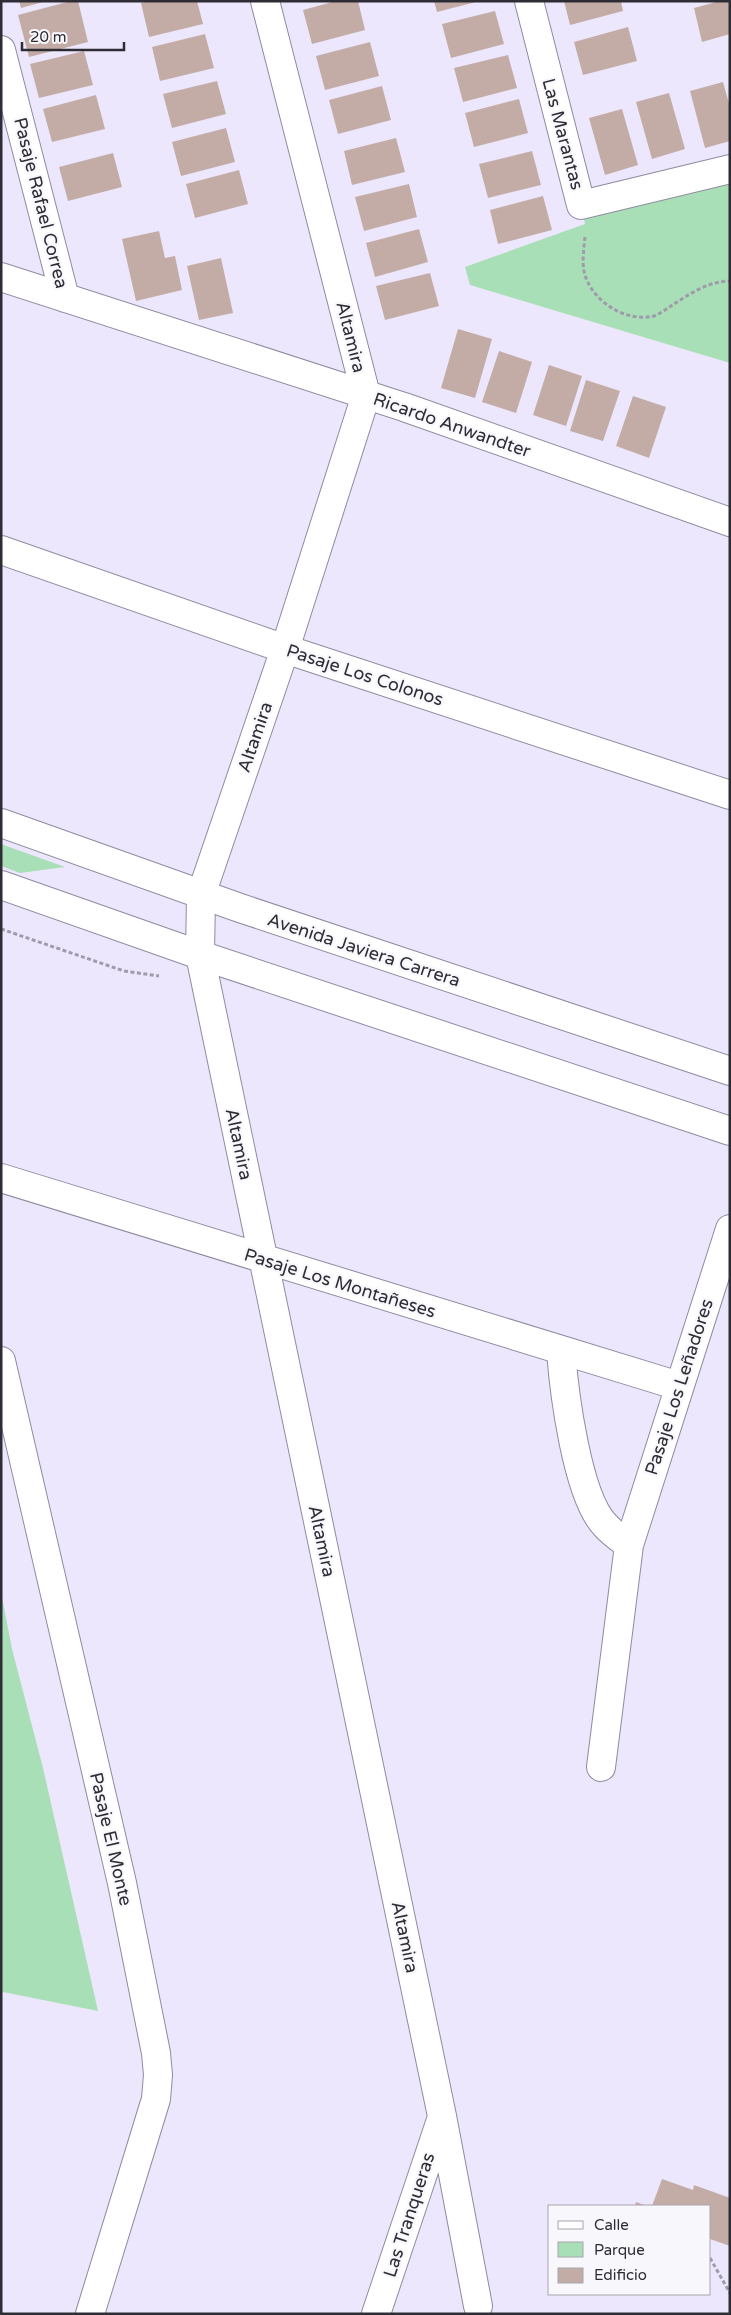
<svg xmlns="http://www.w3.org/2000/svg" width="731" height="2315" font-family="'Varela Round',sans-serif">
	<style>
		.green { fill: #a9dfb6 }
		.building { fill: #c4aca6 }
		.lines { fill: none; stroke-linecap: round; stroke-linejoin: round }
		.minor-casing { stroke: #8f8b9f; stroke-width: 30 }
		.major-casing { stroke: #8f8b9f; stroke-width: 30 }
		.path { stroke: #9f9bab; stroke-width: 3; stroke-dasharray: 4 2.5; stroke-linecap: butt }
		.minor { stroke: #fff; stroke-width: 28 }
		.major { stroke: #fff; stroke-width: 28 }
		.labels { text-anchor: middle; stroke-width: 4.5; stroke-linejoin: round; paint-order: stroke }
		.street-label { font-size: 18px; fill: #2e2c34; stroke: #f8f7fc }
	</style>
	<rect width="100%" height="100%" fill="#ece7fd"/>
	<path class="green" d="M730 169V363L470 285 465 267 585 224 581 205Z
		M1 844 65 867 20 873 1 866Z
		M1 1592 12 1649 43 1768 98 2011 3 1992 1 1995Z"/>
	<path class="building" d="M19 1H43V2L21 8Z
		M71 1H78L88 42 29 57 18 15Z
		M149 1H197L203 24 149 37 141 3Z
		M336 1H358L365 30 312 44 303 10Z
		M434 1H476V2L437 12Z
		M564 1H621L623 11 570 25Z
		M720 1H730V34L702 42 694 8Z
		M495 11 504 44 451 58 442 24Z
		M628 27 637 61 583 75 574 42Z
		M205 34 214 68 160 81 152 47Z
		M370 42 379 76 325 90 316 56Z
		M84 51 93 85 39 98 30 64Z
		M508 55 517 88 463 102 454 68Z
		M217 81 226 114 172 128 163 94Z
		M723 82 730 107V141L705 148 690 91Z
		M382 86 391 120 338 134 329 100Z
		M669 93 685 149 652 159 636 102Z
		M96 95 105 129 52 142 43 109Z
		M519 99 528 133 474 147 465 113Z
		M622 109 638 165 605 175 589 118Z
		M226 128 235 162 181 176 172 142Z
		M396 138 405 172 352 185 344 151Z
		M532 151 541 185 488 198 479 164Z
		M113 153 122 187 68 201 59 167Z
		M239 170 248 204 195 218 186 184Z
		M409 184 417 217 364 231 355 197Z
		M543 196 552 230 498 244 490 210Z
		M419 229 428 262 375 277 366 243Z
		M159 231 165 258 175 256 182 290 136 301 122 239Z
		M221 258 233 313 199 320 187 266Z
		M430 273 439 306 385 320 376 286Z
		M458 329 492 339 475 398 441 388Z
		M499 351 532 362 516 413 482 402Z
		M549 365 582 376 566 426 533 415Z
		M586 380 620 391 603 441 570 431Z
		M633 396 666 407 649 458 616 446Z
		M662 2179 693 2190 694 2185 730 2198V2246L710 2239V2206H652Z
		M636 2202 647 2206H635Z"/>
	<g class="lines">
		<defs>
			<path id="minor" d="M265 1 366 395 285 649 201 895 200 955 442 2116 478 2306
				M529 1 581 205 730 169
				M1 50 65 298
				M1 277 404 407 730 522
				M1 550 285 649 730 795
				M1 1178 679 1386
				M561 1351C564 1392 577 1496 605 1525 612 1533 621 1539 629 1545
				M1 1361 122 1883 156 2053 158 2075 156 2099 90 2314
				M601 1767 629 1545 730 1229
				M376 2314 442 2117"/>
			<path id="major" d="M1 823 240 908 730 1071
				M1 885 200 955 730 1131"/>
		</defs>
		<use href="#minor" class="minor-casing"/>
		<use href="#major" class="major-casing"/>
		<path class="path" d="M585 237C584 247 582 261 584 271 590 300 625 323 654 316 660 314 666 309 671 306 688 295 708 281 730 281
			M1 929 124 971 159 976
			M710 2258 730 2293"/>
		<use href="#minor" class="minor"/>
		<use href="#major" class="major"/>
	</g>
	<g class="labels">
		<g class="street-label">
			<text transform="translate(563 134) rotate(75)" y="6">Las Marantas</text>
			<text transform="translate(41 203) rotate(76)" y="6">Pasaje Rafael Correa</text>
			<text transform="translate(351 337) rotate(76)" y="6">Altamira</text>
			<text transform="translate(452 425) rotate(19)" y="6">Ricardo Anwandter</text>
			<text transform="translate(365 675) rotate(18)" y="6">Pasaje Los Colonos</text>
			<text transform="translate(255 737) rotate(-71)" y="6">Altamira</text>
			<text transform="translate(364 950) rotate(18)" y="6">Avenida Javiera Carrera</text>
			<text transform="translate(239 1144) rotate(78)" y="6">Altamira</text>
			<text transform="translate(340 1283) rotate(17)" y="6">Pasaje Los Montañeses</text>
			<text transform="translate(679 1387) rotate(-72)" y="6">Pasaje Los Leñadores</text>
			<text transform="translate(322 1541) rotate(78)" y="6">Altamira</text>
			<text transform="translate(111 1839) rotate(77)" y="6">Pasaje El Monte</text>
			<text transform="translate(405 1937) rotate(78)" y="6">Altamira</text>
			<text transform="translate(409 2215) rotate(-72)" y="6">Las Tranqueras</text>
		</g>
	</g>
	<rect width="731" height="2315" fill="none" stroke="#2e2c34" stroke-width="5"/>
	<rect x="548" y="2205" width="162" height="90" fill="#f8f7fc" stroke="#a7a6ac"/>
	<rect x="558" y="2221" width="25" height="8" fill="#ffffff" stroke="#a7a6ac"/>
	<text x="594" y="2230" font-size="15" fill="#2e2c34">Calle</text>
	<rect x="558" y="2242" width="25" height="15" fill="#a9dfb6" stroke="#a7a6ac"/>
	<text x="594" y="2255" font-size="15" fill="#2e2c34">Parque</text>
	<rect x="558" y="2268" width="25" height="15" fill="#c4aca6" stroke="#a7a6ac"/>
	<text x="594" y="2280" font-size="15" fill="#2e2c34">Edificio</text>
	<path d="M22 42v8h102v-8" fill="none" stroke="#2e2c34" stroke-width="2.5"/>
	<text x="30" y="42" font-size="15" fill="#2e2c34" stroke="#f8f7fc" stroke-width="4" paint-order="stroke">20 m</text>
</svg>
